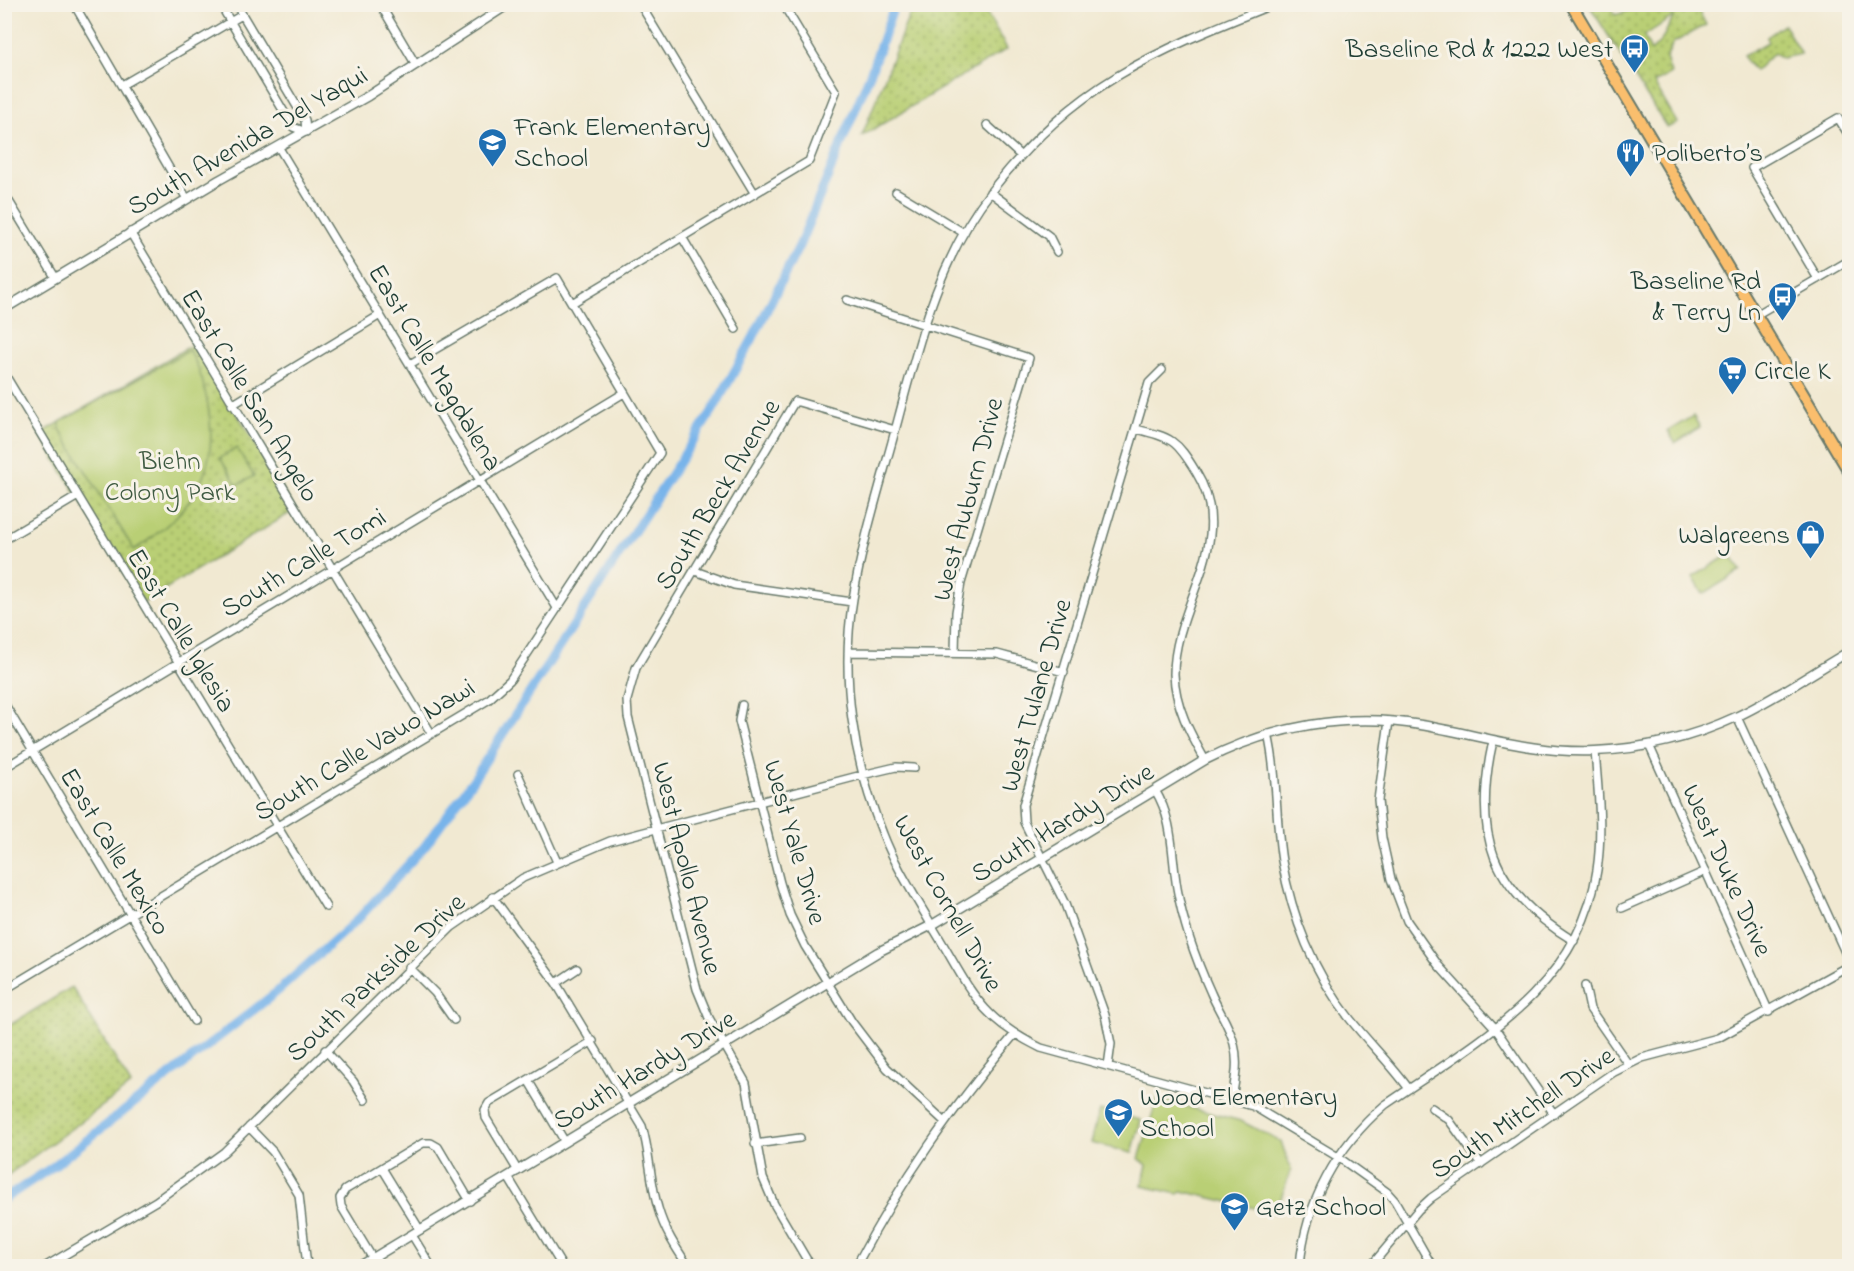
<svg xmlns="http://www.w3.org/2000/svg" width="1854" height="1271" font-family="'Indie Flower',sans-serif">
	<style>
		.park { fill: url(#park-dots); stroke: #6c8654; stroke-width: 1.5; fill-rule: evenodd }
		.pitch { fill: #b9cf74; stroke: #6c8654; stroke-width: 1.5 }
		.lines { fill: none; stroke-linecap: round; stroke-linejoin: round }
		.canal { stroke: #78b4ea; stroke-width: 9 }
		.minor-casing { stroke: #68796b; stroke-width: 10 }
		.tertiary-casing { stroke: #68796b; stroke-width: 11 }
		.primary-casing { stroke: #68796b; stroke-width: 14 }
		.minor { stroke: #fff; stroke-width: 7 }
		.tertiary { stroke: #fff; stroke-width: 8 }
		.primary { stroke: #fabe6d; stroke-width: 10 }
		.labels { text-anchor: middle; stroke-width: 6; stroke-linejoin: round; paint-order: stroke }
		.poi-label { font-size: 27px; fill: #1f3d34; stroke: #f7f3e8; text-anchor: start }
		.street-label { font-size: 27px; fill: #1f3d34; stroke: #f7f3e8 }
		.park-label { font-size: 27px; fill: #3e5a41; stroke: #f7f3e8 }
	</style>
	<defs>
		<pattern id="park-dots" width="8" height="8" patternUnits="userSpaceOnUse" patternTransform="scale(1.5)"><rect width="8" height="8" fill="#b9cf74"/><path d="M2 2h.1M6 6h.1" fill="none" stroke="#96a960" stroke-width="1.8" stroke-linecap="round"/></pattern>
	</defs>
	<rect width="100%" height="100%" fill="#f7f3e8"/>
	<filter id="ink" filterUnits="userSpaceOnUse"><feTurbulence type="fractalNoise" baseFrequency=".0167" numOctaves="2"/><feDisplacementMap in="SourceGraphic" scale="12" xChannelSelector="R" yChannelSelector="G"/><feConvolveMatrix kernelMatrix="1 2 1 2 8 2 1 2 1" color-interpolation-filters="sRGB"/></filter>
	<filter id="wash" filterUnits="userSpaceOnUse"><feTurbulence type="fractalNoise" baseFrequency=".008" numOctaves="4" result="noise"/><feDisplacementMap in="SourceGraphic" scale="24" xChannelSelector="R" yChannelSelector="G"/><feGaussianBlur stdDeviation="1.35" result="paint"/><feColorMatrix in="noise" values="0 0 0 0 0 0 0 0 0 0 0 0 0 0 0 0 0 1.4 0 .05"/><feComposite in="paint" operator="in"/></filter>
	<g filter="url(#wash)">
		<rect width="100%" height="100%" fill="#f1e9d2"/>
		<path class="park" d="M913 5H982L1007 49 862 136Z
			M1589 5H1611L1615 15 1646 5H1696L1706 25 1673 43 1666 58 1671 74 1654 83 1677 123 1667 128ZM1674 16 1661 41 1651 51 1644 36Z
			M1784 25 1801 54 1782 58 1774 53 1755 71 1743 56 1768 42 1767 37Z
			M195 343 295 510 142 603 40 434Z
			M72 987 131 1085 5 1177V1028Z"/>
		<path class="pitch" d="M189 350C200 368 204 385 208 406 221 475 189 514 134 550L60 429V422Z
			M1693 416 1700 427 1675 443 1668 431Z
			M237 448 254 476 237 485 220 458Z
			M1730 554 1741 571 1703 594 1693 577Z
			M1157 1099 1241 1121 1281 1142 1291 1169 1276 1213 1182 1191 1178 1194 1142 1186 1147 1165 1139 1159Z
			M1100 1110 1141 1120 1132 1153 1091 1143Z"/>
		<g class="lines">
			<path class="canal" d="M4 1199 51 1168 278 991 359 918 424 847 473 780 713 410 753 338 800 244 870 74 895 4"/>
		</g>
	</g>
	<g filter="url(#ink)">
		<g class="lines">
			<defs>
				<path id="minor" d="M74 4 187 199
					M220 4 293 127 306 132 305 120 236 4
					M380 4 416 65
					M640 4 755 194
					M1274 4C1152 53 1076 83 992 190 940 256 920 337 899 416 883 477 863 537 853 599 840 677 853 761 883 834 896 868 917 899 935 931 970 988 977 1017 1041 1048L1253 1106 1338 1157 1387 1192 1395 1201 1432 1266
					M122 85 242 15
					M987 125 1021 156
					M279 148 557 608
					M896 192 964 233
					M990 192 1049 236 1057 252
					M4 193 55 277
					M130 232 431 733
					M682 237 736 329
					M1818 279 1752 168 1838 118 1850 137
					M847 300 1029 358 961 583 956 612 955 652
					M572 303 809 161 836 92 783 4
					M1756 315 1850 260
					M4 373 326 907
					M232 405 380 315
					M1136 429C1172 438 1176 439 1196 472 1239 541 1174 603 1174 674 1175 706 1190 733 1205 760
					M4 540 78 496
					M695 571 734 585 852 602
					M848 652 997 654 1064 672
					M4 703 194 1021
					M742 705 739 721 780 883 790 915 805 946 852 1022 887 1068 944 1121
					M1737 717 1850 963
					M1389 721 1378 800 1382 838 1391 879 1407 921 1438 965 1495 1028 1554 1114
					M1268 734C1278 776 1275 818 1282 861 1292 917 1314 974 1350 1019 1369 1043 1391 1064 1409 1089
					M1493 741C1472 834 1491 891 1574 941
					M1649 745 1769 1012
					M4 768 624 393
					M518 774 557 862
					M1155 790C1174 821 1171 853 1177 888 1183 924 1196 960 1211 993 1218 1010 1230 1026 1234 1044 1239 1062 1235 1080 1232 1099
					M493 897 556 983 642 1126C650 1153 650 1182 658 1208 664 1230 676 1248 688 1266
					M1622 908 1706 871
					M409 967 435 993 454 1020
					M556 983 577 969
					M1585 986 1590 1009 1628 1064
					M4 990 488 700 510 680 660 453 557 278 410 364
					M325 1050 353 1081 365 1100
					M1108 1066 1111 1044 1105 1015 1065 904 1024 822 1023 805 1149 383 1162 370
					M528 1080 565 1142
					M1432 1108 1449 1120 1481 1164
					M249 1127 273 1152 299 1195 307 1266
					M755 1144 800 1138
					M382 1168 420 1230
					M518 1171 486 1118 485 1110 489 1103 593 1041
					M508 1177 562 1266
					M412 1235 431 1266
					M373 1259 341 1206 340 1198 345 1190 423 1143H431L438 1147 470 1201
					M46 1266 156 1201 224 1152 452 927 523 878 610 841 862 775 896 767 914 768
					M814 1266 807 1260 774 1204 763 1178 746 1083 709 1018 697 989 628 717 627 700 636 668 795 401 895 430
					M856 1266C902 1179 951 1110 1014 1035
					M1300 1266C1305 1203 1337 1146 1385 1105 1475 1043 1580 989 1597 870 1603 831 1598 790 1595 751
					M1371 1266 1418 1210 1431 1198 1614 1072 1642 1058 1718 1038 1850 965"/>
				<path id="tertiary" d="M4 309 219 180 368 96 509 4
					M360 1266 878 952 932 925 1205 760C1272 726 1347 712 1421 725 1480 735 1535 754 1595 751 1643 749 1693 737 1736 717 1775 699 1812 673 1850 651"/>
				<path id="primary" d="M1571 4 1850 473"/>
			</defs>
			<use href="#minor" class="minor-casing"/>
			<use href="#tertiary" class="tertiary-casing"/>
			<use href="#primary" class="primary-casing"/>
			<use href="#minor" class="minor"/>
			<use href="#tertiary" class="tertiary"/>
			<use href="#primary" class="primary"/>
		</g>
	</g>
	<defs>
		<symbol id="bus-pin" viewBox="-11 -11 22 30"><path d="M0 17L-7.5 6A9.5 9.5 0 1 1 7.5 6Z" fill="#1f6fb2" stroke="#f7f3e8"/><path d="M-5-6H5V4H4V6H2V4H-2V6H-4V4H-5ZM-3.5-4V0h7V-4ZM-3.5 1.2v1.5H-2V1.2ZM2 1.2v1.5H3.5V1.2Z" fill="#fff"/></symbol>
		<symbol id="school-pin" viewBox="-11 -11 22 30"><path d="M0 17L-7.5 6A9.5 9.5 0 1 1 7.5 6Z" fill="#1f6fb2" stroke="#f7f3e8"/><path d="M0-5L7-2L0 1L-7-2ZM-4 1L0 2.5L4 1V4Q0 6-4 4Z" fill="#fff"/></symbol>
		<symbol id="restaurant-pin" viewBox="-11 -11 22 30"><path d="M0 17L-7.5 6A9.5 9.5 0 1 1 7.5 6Z" fill="#1f6fb2" stroke="#f7f3e8"/><path d="M-5-6h1v4h1v-4h1v4h1v-4h1v5L-1.5 .5V6h-2V.5L-5-1ZM5-6V6H3V1.5H1.5Q1.5-4 5-6Z" fill="#fff"/></symbol>
		<symbol id="supermarket-pin" viewBox="-11 -11 22 30"><path d="M0 17L-7.5 6A9.5 9.5 0 1 1 7.5 6Z" fill="#1f6fb2" stroke="#f7f3e8"/><path d="M-6-5.5h2.5l.6 2H6L4.5 2H-2.5L-4.4-4H-6ZM-1.5 3.2a1.3 1.3 0 1 0 .1 0ZM3 3.2a1.3 1.3 0 1 0 .1 0Z" fill="#fff"/></symbol>
		<symbol id="shop-pin" viewBox="-11 -11 22 30"><path d="M0 17L-7.5 6A9.5 9.5 0 1 1 7.5 6Z" fill="#1f6fb2" stroke="#f7f3e8"/><path d="M-5-2.5h2.3a2.7 3.5 0 0 1 5.4 0H5L5.5 6h-11ZM-1.5-2.5h3a1.5 2.3 0 0 0-3 0Z" fill="#fff"/></symbol>
	</defs>
	<g fill-rule="evenodd">
		<use href="#bus-pin" x="1618" y="32" width="33" height="45"/>
		<use href="#school-pin" x="476" y="126" width="33" height="45"/>
		<use href="#restaurant-pin" x="1614" y="136" width="33" height="45"/>
		<use href="#bus-pin" x="1766" y="280" width="33" height="45"/>
		<use href="#supermarket-pin" x="1716" y="354" width="33" height="45"/>
		<use href="#shop-pin" x="1794" y="518" width="33" height="45"/>
		<use href="#school-pin" x="1102" y="1096" width="33" height="45"/>
		<use href="#school-pin" x="1218" y="1190" width="33" height="45"/>
	</g>
	<g class="labels">
		<g class="poi-label">
			<text x="1613" y="57" text-anchor="end">Baseline Rd &amp; 1222 West</text>
			<text x="514" y="135">Frank Elementary<tspan x="514" dy="31">School</tspan></text>
			<text x="1652" y="161">Poliberto’s</text>
			<text x="1761" y="289" text-anchor="end">Baseline Rd<tspan x="1761" dy="31">&amp; Terry Ln</tspan></text>
			<text x="1754" y="379">Circle K</text>
			<text x="1790" y="543" text-anchor="end">Walgreens</text>
			<text x="1140" y="1105">Wood Elementary<tspan x="1140" dy="31">School</tspan></text>
			<text x="1256" y="1215">Getz School</text>
		</g>
		<g class="street-label">
			<text transform="translate(247 140) rotate(-30)" y="9">South Avenida Del Yaqui</text>
			<text transform="translate(436 367) rotate(59)" y="9">East Calle Magdalena</text>
			<text transform="translate(251 395) rotate(59)" y="9">East Calle San Angelo</text>
			<text transform="translate(717 494) rotate(-59)" y="9">South Beck Avenue</text>
			<text transform="translate(967 499) rotate(-75)" y="9">West Auburn Drive</text>
			<text transform="translate(303 562) rotate(-31)" y="9">South Calle Tomi</text>
			<text transform="translate(182 630) rotate(59)" y="9">East Calle Iglesia</text>
			<text transform="translate(1035 695) rotate(-74)" y="9">West Tulane Drive</text>
			<text transform="translate(364 749) rotate(-31)" y="9">South Calle Vauo Nawi</text>
			<text transform="translate(1062 822) rotate(-31)" y="9">South Hardy Drive</text>
			<text transform="translate(796 842) rotate(74)" y="9">West Yale Drive</text>
			<text transform="translate(116 851) rotate(59)" y="9">East Calle Mexico</text>
			<text transform="translate(688 868) rotate(76)" y="9">West Apollo Avenue</text>
			<text transform="translate(1728 870) rotate(66)" y="9">West Duke Drive</text>
			<text transform="translate(949 903) rotate(61)" y="9">West Cornell Drive</text>
			<text transform="translate(375 977) rotate(-43)" y="9">South Parkside Drive</text>
			<text transform="translate(644 1069) rotate(-31)" y="9">South Hardy Drive</text>
			<text transform="translate(1522 1112) rotate(-34)" y="9">South Mitchell Drive</text>
		</g>
		<g class="park-label">
			<text x="170" y="469">Biehn<tspan x="170" dy="31">Colony Park</tspan></text>
		</g>
	</g>
	<rect width="1854" height="1271" fill="none" stroke="#f7f3e8" stroke-width="24"/>
</svg>
